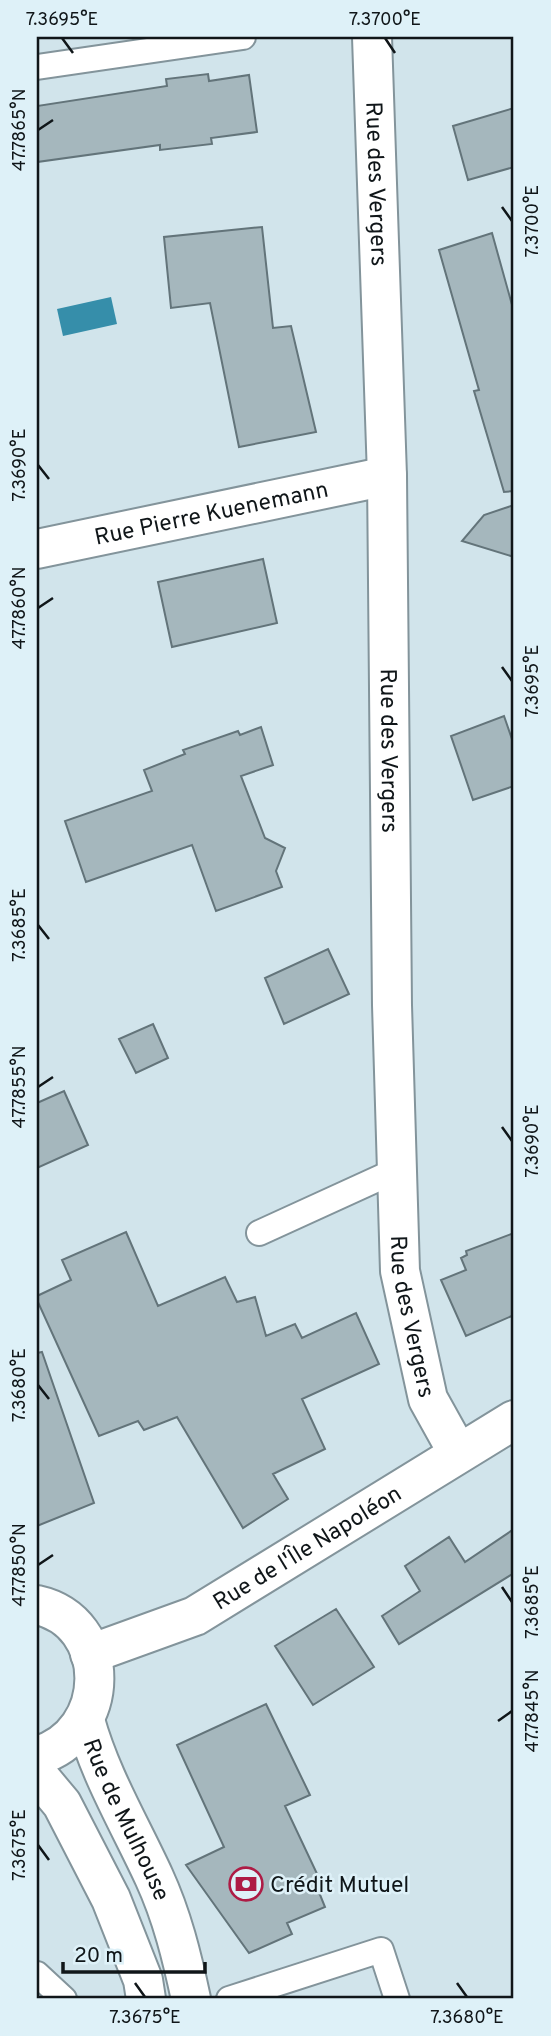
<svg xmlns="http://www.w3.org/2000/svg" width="551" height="2036" font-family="Overpass,sans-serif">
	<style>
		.water { fill: #368eaa }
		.building { fill: #a5b7bd; stroke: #63747a; stroke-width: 2 }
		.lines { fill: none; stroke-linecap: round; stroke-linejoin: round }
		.service-casing { stroke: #83949b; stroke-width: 28 }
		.minor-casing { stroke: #83949b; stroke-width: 42 }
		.secondary-casing { stroke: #83949b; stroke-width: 42 }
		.service { stroke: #fff; stroke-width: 24 }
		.minor { stroke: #fff; stroke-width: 38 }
		.secondary { stroke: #fff; stroke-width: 38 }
		.ticks { fill: none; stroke: #101619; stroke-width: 2.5 }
		.labels { text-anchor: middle; stroke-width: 5; stroke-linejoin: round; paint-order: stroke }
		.street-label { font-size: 23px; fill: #101619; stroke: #def1f8 }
		.poi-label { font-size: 23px; fill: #101619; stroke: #def1f8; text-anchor: start }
		.neatline { fill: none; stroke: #101619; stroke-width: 2.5 }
		.ticks-label { font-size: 18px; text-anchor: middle; fill: #101619 }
	</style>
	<rect width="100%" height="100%" fill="#d1e4eb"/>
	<path class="water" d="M111 297 117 324 63 336 57 309Z"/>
	<path class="building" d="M208 74 209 81 249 75 257 132 211 138 212 144 160 150V145L37 162V106L167 86 166 79Z
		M514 108V167L468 180 453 126Z
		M262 227 273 328 291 326 316 432 239 447 210 303 171 308 164 237Z
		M492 233 514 312V491L504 492 474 391 479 390 439 250Z
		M514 505V557L462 541 484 515Z
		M263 559 277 623 172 647 158 582Z
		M504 716 514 745V786L473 800 451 736Z
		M261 727 273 765 241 776 265 838 285 848 276 871 282 887 216 911 192 845 86 882 65 821 152 791 144 770 185 754 183 750 238 731 240 735Z
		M328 949 349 994 284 1024 265 978Z
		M153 1024 168 1058 136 1073 119 1039Z
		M64 1091 88 1145 37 1168V1103Z
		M126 1232 158 1306 225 1277 237 1302 255 1297 266 1336 295 1324 302 1338 356 1313 379 1364 302 1399 325 1449 273 1474 288 1499 243 1528 177 1417 144 1430 138 1421 99 1436 37 1300V1296L71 1280 62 1260Z
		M514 1233V1315L466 1336 441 1280 466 1270 461 1258 467 1255 466 1251Z
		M42 1352 94 1503 37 1526V1353Z
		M514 1529V1573L399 1644 382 1616 420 1591 405 1566 449 1537 465 1562Z
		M336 1609 374 1667 313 1705 275 1646Z
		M266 1704 310 1795 285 1806 319 1878 314 1880 325 1907 287 1923 292 1934 249 1953 186 1865 224 1847 177 1745Z"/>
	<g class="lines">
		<defs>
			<path id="service" d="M37 67 243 37
				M259 1233 397 1170
				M37 1974 64 1999
				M229 1999 381 1950 397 1999"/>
			<g id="minor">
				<path id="s1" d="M372 37 387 476 392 1005 400 1271 428 1399 458 1453"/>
				<path id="s2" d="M37 549 387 476"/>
				<path id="s3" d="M90 1654 195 1616 514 1420"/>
			</g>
			<g id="secondary">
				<path d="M37 1605C114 1622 113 1734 37 1756"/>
				<path id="s4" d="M85 1720C100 1775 130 1825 154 1877 172 1916 182 1957 191 1999"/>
				<path d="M37 1774 62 1804 111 1899 143 1980 146 1999"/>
			</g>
		</defs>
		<use href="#service" class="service-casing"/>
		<use href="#minor" class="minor-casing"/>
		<use href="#secondary" class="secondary-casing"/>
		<use href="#service" class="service"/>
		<use href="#minor" class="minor"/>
		<use href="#secondary" class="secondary"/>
	</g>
	<path class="ticks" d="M62 38 73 53M385 38 395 53M38 130 53 120M502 207 512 221M38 465 49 479M38 608 53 598M502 667 512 681M38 925 49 939M38 1087 53 1077M502 1127 512 1141M38 1385 49 1399M38 1565 53 1555M502 1587 512 1602M498 1721 512 1711M38 1845 49 1860M135 1983 145 1997M457 1983 467 1997"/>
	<defs>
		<symbol id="bank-ring" viewBox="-11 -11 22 22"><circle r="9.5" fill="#def1f8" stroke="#ae1b45" stroke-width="1.5"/><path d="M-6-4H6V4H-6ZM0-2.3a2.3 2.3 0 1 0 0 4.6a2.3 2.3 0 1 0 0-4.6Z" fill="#ae1b45"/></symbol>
	</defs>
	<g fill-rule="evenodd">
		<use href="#bank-ring" x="227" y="1865" width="38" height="38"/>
	</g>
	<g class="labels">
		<g class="street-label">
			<text dy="8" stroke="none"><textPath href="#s1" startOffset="147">Rue des Vergers</textPath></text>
			<text dy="8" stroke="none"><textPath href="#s2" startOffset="178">Rue Pierre Kuenemann</textPath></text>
			<text dy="8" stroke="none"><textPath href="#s1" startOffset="714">Rue des Vergers</textPath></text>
			<text dy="8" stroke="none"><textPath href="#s1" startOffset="1281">Rue des Vergers</textPath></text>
			<text dy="8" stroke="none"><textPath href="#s3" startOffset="243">Rue de l'Île Napoléon</textPath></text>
			<text dy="8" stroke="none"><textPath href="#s4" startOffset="108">Rue de Mulhouse</textPath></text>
		</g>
		<g class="poi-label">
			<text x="270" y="1892">Crédit Mutuel</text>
		</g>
	</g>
	<rect width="551" height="2036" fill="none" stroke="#def1f8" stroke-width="77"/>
	<path d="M63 1962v10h142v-10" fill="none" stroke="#101619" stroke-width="3.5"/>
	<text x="74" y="1962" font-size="21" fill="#101619" stroke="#def1f8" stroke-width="5" paint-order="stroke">20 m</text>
	<rect x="38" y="38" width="474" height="1959" class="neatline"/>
	<g class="ticks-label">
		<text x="62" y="25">7.3695°E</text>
		<text x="385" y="25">7.3700°E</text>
		<text transform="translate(19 130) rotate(-90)" y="6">47.7865°N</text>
		<text transform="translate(532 221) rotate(-90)" y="6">7.3700°E</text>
		<text transform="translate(19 465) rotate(-90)" y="6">7.3690°E</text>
		<text transform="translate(19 608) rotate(-90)" y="6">47.7860°N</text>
		<text transform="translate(532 681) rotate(-90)" y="6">7.3695°E</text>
		<text transform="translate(19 925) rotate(-90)" y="6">7.3685°E</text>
		<text transform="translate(19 1087) rotate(-90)" y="6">47.7855°N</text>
		<text transform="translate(532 1141) rotate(-90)" y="6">7.3690°E</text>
		<text transform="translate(19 1385) rotate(-90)" y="6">7.3680°E</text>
		<text transform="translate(19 1565) rotate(-90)" y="6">47.7850°N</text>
		<text transform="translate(532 1602) rotate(-90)" y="6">7.3685°E</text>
		<text transform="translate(532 1711) rotate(-90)" y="6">47.7845°N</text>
		<text transform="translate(19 1845) rotate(-90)" y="6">7.3675°E</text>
		<text x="145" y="2023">7.3675°E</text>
		<text x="467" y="2023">7.3680°E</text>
	</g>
</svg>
